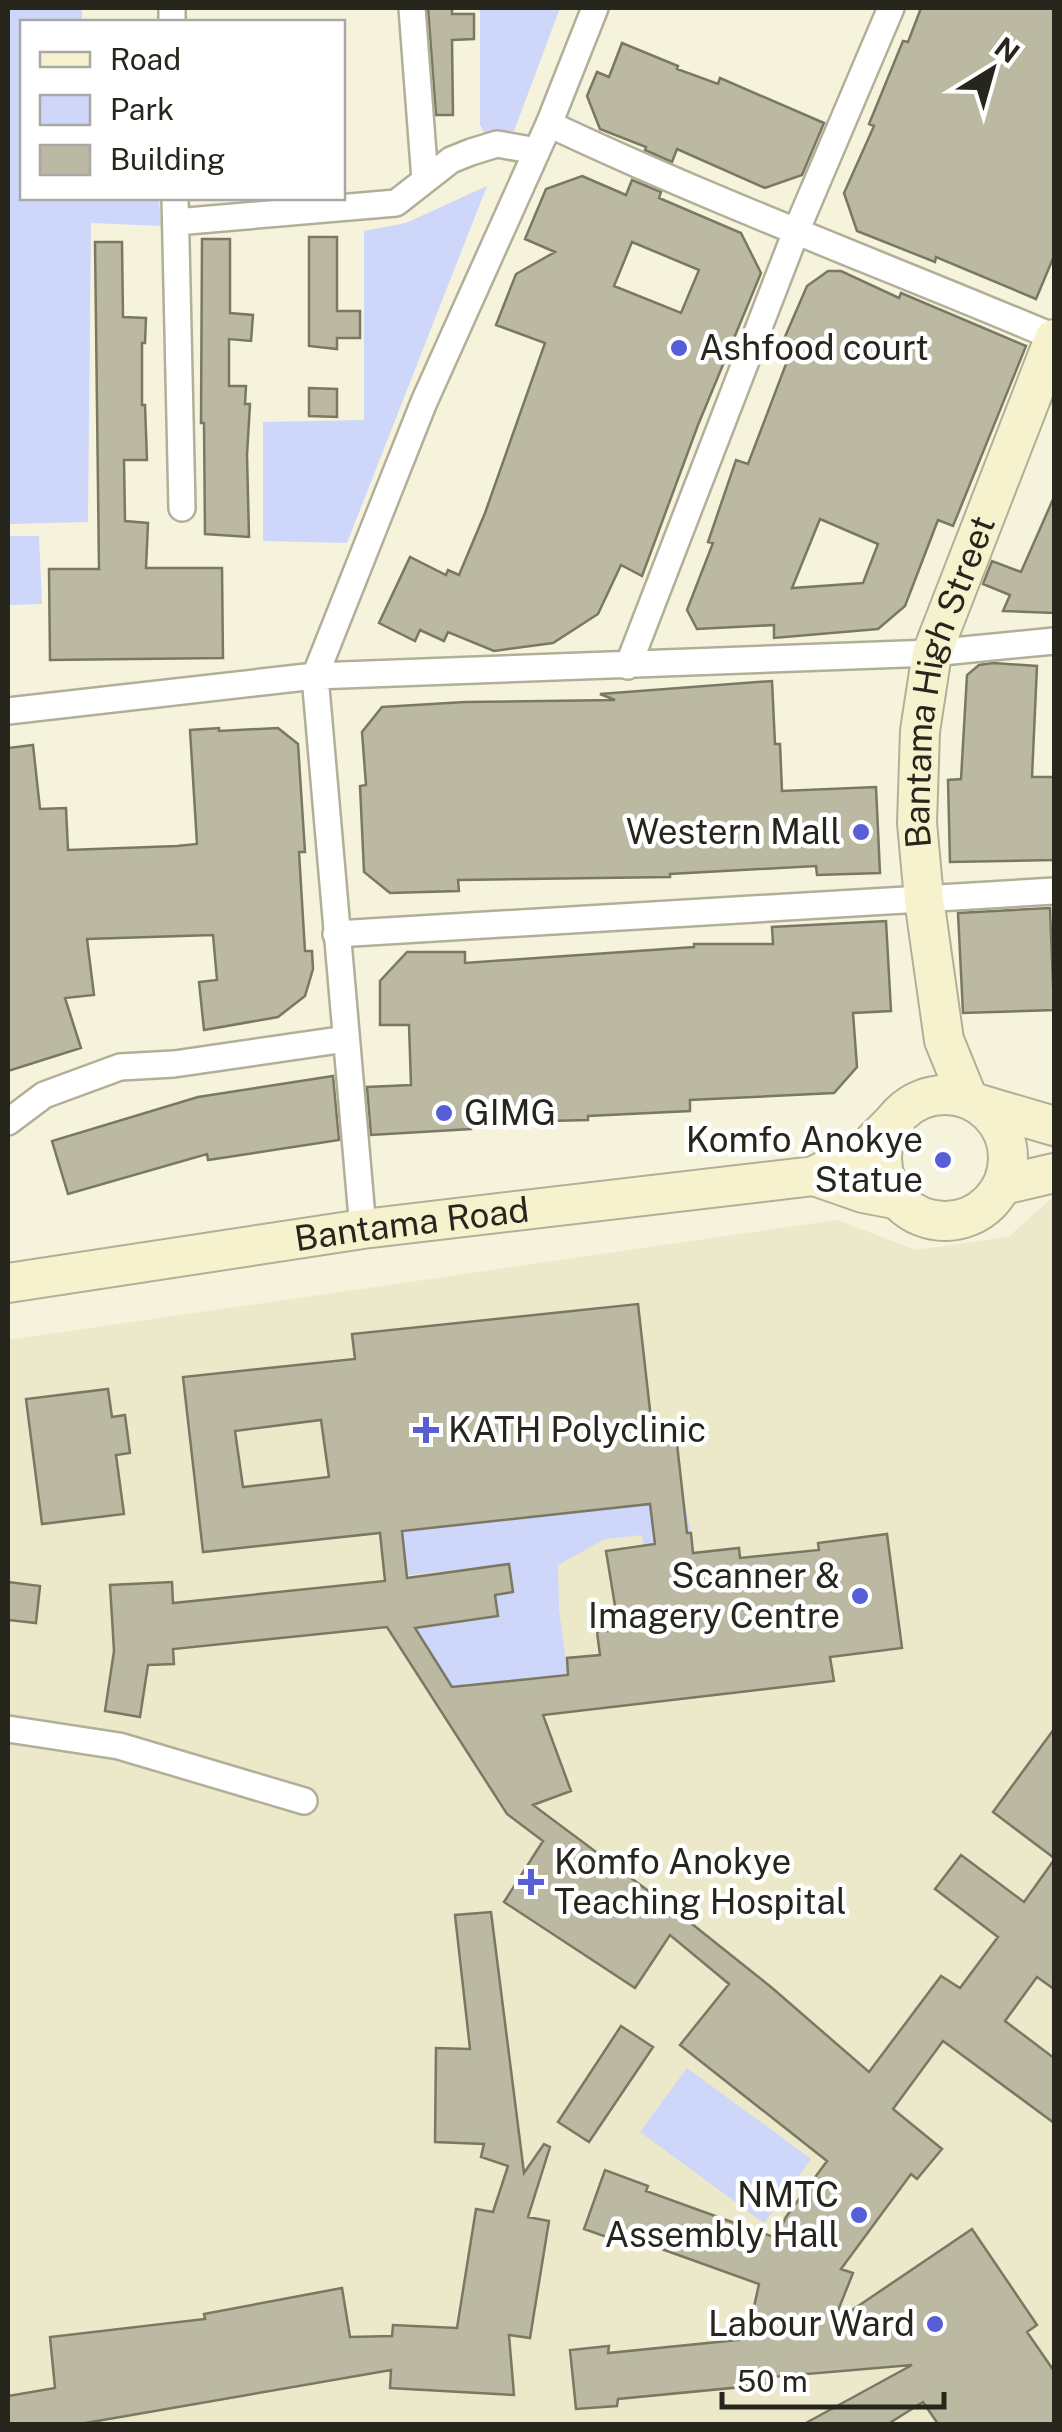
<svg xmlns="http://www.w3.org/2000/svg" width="1062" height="2432" font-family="'Public Sans',sans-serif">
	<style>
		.built { fill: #ece8ca }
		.green { fill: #ced6fa }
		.building { fill: #bbb9a2; stroke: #7a7863; stroke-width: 2.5; fill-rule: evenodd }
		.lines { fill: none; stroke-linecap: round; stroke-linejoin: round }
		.minor-casing { stroke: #b2af99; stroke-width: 30 }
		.secondary-casing { stroke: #b2af99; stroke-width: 42 }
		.minor { stroke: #fff; stroke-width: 25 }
		.secondary { stroke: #f7f2ce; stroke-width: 38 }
		.poi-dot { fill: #565fd6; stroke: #fff; stroke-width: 4 }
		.labels { text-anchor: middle; stroke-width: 9; stroke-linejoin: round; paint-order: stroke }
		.poi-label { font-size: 35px; fill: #27261d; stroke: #fff; text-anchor: end }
		.street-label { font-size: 35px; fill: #27261d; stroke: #fff }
	</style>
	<rect width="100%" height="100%" fill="#f6f3dc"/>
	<path class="built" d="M1052 1198H1054V2424H8V1340L837 1220 916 1250 1008 1237Z"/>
	<path class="green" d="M8 8H82V22H22V198H159L161 226 91 223 88 522 8 524Z
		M480 8H560L514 131 485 134 480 125Z
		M487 186 347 543 263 541V422L364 420V231L406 223Z
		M8 536H39L42 604 8 605Z
		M684 1501 691 1533 659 1536 661 1559 645 1561 642 1535 605 1539 558 1565 559 1610 568 1675 476 1685 507 1777 410 1620 497 1616 495 1595 509 1564 407 1575 402 1531Z
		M687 2068 811 2159 764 2223 640 2132Z"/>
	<path class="building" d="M428 8H452V14H474V39L452 40 453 115H436Z
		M921 8H1054V256L1036 299 936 257 935 262 857 231 844 193 874 126 869 124 903 41 908 42Z
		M622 43 678 66 677 69 718 84 720 78 824 123 802 175 765 188 677 149 672 162 645 150 646 147 600 129 587 96 597 72 609 77Z
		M582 176 626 195 632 180 661 192 659 198 741 233 761 273 698 425 642 576 621 565 598 614 553 643 494 651 448 632 444 641 420 630 415 641 379 623 410 557 446 575 448 570 459 575 485 513 545 343 496 325 516 274 555 252 525 239 546 189ZM632 242 699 270 681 313 614 286Z
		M309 237H337V311H360V338H337V349L309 346Z
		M202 239H230V313L253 315 251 341 229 339V386H246L245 404H250L247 455 249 537 205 534 204 423H201Z
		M95 242H122L123 317 146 318 145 343H142V405H145L147 460H124L125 521 148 523 146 568H222L223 658 50 660 49 569H99Z
		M828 271H841L899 298 901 293 1026 346 953 526 938 520 905 606 878 629 774 638V625L697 629 687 610 713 543 708 542 736 460 748 464 794 343 784 339 807 286ZM820 519 878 544 863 583 792 588Z
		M309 388 337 389V417L309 416Z
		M1054 497V613L1003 611 1010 595 983 584 992 561 1021 572Z
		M993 663 1037 666 1032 777H1054V860L950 862 948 780 961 779 967 675 979 665Z
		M772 681 775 744H780L782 791 876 787 880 873 817 875 816 866 670 874V877L458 880 459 891 390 893 364 872 360 786 366 785 362 732 382 707 465 702 615 700 600 694Z
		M219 728V731L278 728 298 744 305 852H299L305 951H312L313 969 305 996 278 1017 204 1030 199 982 217 980 213 935 87 939 94 995 65 998 81 1048 8 1071V748L33 745 40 809 66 808 68 850 177 846 197 844 190 730Z
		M1050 908 1054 1010 963 1013 958 913Z
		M886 921 891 1011 853 1013 857 1067 834 1093 690 1100V1111L588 1116V1120L471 1123V1129L371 1135 367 1087 411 1085 409 1025H380V981L407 952H465V963L694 947V944H773L772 927Z
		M333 1076 339 1140 208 1160 207 1154 68 1194 52 1141 198 1097Z
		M638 1304 652 1428 675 1426 687 1533H691L693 1553 739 1548 740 1558 819 1550 818 1543 887 1534 902 1648 830 1657 834 1681 543 1715 571 1791 533 1805 682 1916 771 1987 869 2072 941 1976 960 1988 998 1937 935 1889 961 1855 1024 1902 1054 1860V1989L1037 1977 1005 2021 1054 2058V2123L943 2041 893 2109 942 2149 917 2179 911 2174 841 2269 853 2273 833 2323 972 2229 1037 2325 1027 2332 1054 2371V2424H938L923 2402 888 2424H804L912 2365 771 2377 773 2384 618 2399 617 2406 576 2409 570 2350 609 2346 608 2353 747 2339 759 2284 631 2238 629 2245 584 2229 605 2170 648 2186 646 2191 776 2238 786 2217 827 2161 680 2045 729 1984 670 1935 635 1988 504 1902 543 1841 507 1814 387 1627 173 1649 174 1664 148 1665 140 1717 105 1711 114 1651 110 1585 172 1582 173 1603 385 1581 380 1533 203 1552 183 1377 355 1359 352 1334ZM321 1420 329 1477 243 1487 235 1431ZM650 1504 655 1544 606 1551 619 1630 597 1632 600 1655 567 1658 568 1675 452 1687 415 1628 498 1616 495 1595 513 1592 509 1564 407 1578 402 1531Z
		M108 1389 112 1417 125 1415 130 1453 116 1455 124 1514 42 1524 26 1399Z
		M8 1582 40 1586 36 1623 8 1620Z
		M1054 1729V1858L993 1812Z
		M491 1912 524 2173 544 2144 550 2147 528 2217 549 2221 530 2338 509 2335 514 2395 390 2388 391 2370 80 2424H8V2396L55 2388 50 2337 205 2319 204 2314 342 2288 350 2337 392 2336 393 2325 457 2328 476 2209 493 2212 508 2166 481 2157 484 2144 435 2142 436 2048 470 2049 455 1915Z
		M621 2026 653 2047 589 2142 558 2122Z"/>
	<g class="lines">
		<defs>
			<path id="minor" d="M172 8V22
				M412 8 425 180
				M549 124C714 202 886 266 1054 337
				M175 198 182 508
				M176 222 396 203 451 160 471 152 497 144 537 151
				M628 666 797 229 891 8
				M8 711 315 676 932 653 1054 641
				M336 934 1054 891
				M8 1122 44 1095 120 1067 174 1064 346 1039
				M363 1229 315 676 424 402 549 124 595 8
				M8 1729 119 1746 304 1801"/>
			<g id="secondary">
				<circle cx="945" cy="1158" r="63"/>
				<path id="s1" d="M968 1099 944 1040 924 899 917 823 920 731 932 653 1054 339"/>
				<path d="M979 1104 1054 1126"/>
				<path d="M814 1176 863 1193 899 1200"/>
				<path d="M1003 1185 1054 1173"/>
				<path id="s2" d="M8 1283 363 1229 814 1176 865 1150 893 1122"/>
			</g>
		</defs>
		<use href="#minor" class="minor-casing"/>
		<use href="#secondary" class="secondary-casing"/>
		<use href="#minor" class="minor"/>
		<use href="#secondary" class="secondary"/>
	</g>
	<g class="poi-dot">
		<circle cx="679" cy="348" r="10"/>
		<circle cx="861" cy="832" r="10"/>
		<circle cx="444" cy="1113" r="10"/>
		<circle cx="943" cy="1160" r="10"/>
		<path d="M421 1415h10v10h10v10h-10v10h-10v-10h-10v-10h10z"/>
		<circle cx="860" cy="1596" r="10"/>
		<path d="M526 1867h10v10h10v10h-10v10h-10v-10h-10v-10h10z"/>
		<circle cx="859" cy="2215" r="10"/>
		<circle cx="935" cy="2324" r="10"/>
	</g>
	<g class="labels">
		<g class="poi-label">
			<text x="699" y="360" text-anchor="start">Ashfood court</text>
			<text x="841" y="844">Western Mall</text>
			<text x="464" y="1125" text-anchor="start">GIMG</text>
			<text x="923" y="1152">Komfo Anokye<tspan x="923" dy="40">Statue</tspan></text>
			<text x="448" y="1442" text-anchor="start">KATH Polyclinic</text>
			<text x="840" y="1588">Scanner &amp;<tspan x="840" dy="40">Imagery Centre</tspan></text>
			<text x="554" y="1874" text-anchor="start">Komfo Anokye<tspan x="554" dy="40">Teaching Hospital</tspan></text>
			<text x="839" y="2207">NMTC<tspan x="839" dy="40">Assembly Hall</tspan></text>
			<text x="915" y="2336">Labour Ward</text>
		</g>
		<g class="street-label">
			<text dy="12" stroke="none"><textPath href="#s1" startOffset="428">Bantama High Street</textPath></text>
			<text dy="12" stroke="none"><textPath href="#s2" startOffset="408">Bantama Road</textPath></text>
		</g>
	</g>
	<rect width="1062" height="2432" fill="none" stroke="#27261d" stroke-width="20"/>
	<rect x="20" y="20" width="325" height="180" fill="#ffffff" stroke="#a9a8a5" stroke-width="2.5"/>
	<rect x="40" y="52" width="50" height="15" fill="#f7f2ce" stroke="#a9a8a5" stroke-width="2.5"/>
	<text x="110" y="70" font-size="30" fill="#27261d">Road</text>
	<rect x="40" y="95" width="50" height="30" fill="#ced6fa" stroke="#a9a8a5" stroke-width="2.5"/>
	<text x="110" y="120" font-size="30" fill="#27261d">Park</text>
	<rect x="40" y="145" width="50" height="30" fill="#bbb9a2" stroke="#a9a8a5" stroke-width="2.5"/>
	<text x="110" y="170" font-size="30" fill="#27261d">Building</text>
	<g transform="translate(992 70) rotate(37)" stroke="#ffffff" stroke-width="8" paint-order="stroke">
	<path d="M0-8L18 38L0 25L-18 38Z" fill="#27261d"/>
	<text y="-15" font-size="28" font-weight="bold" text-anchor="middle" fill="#27261d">N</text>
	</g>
	<path d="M722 2392v15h222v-15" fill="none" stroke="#27261d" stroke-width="5"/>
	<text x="737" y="2392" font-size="30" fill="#27261d" stroke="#ffffff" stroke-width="8" paint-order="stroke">50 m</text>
</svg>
